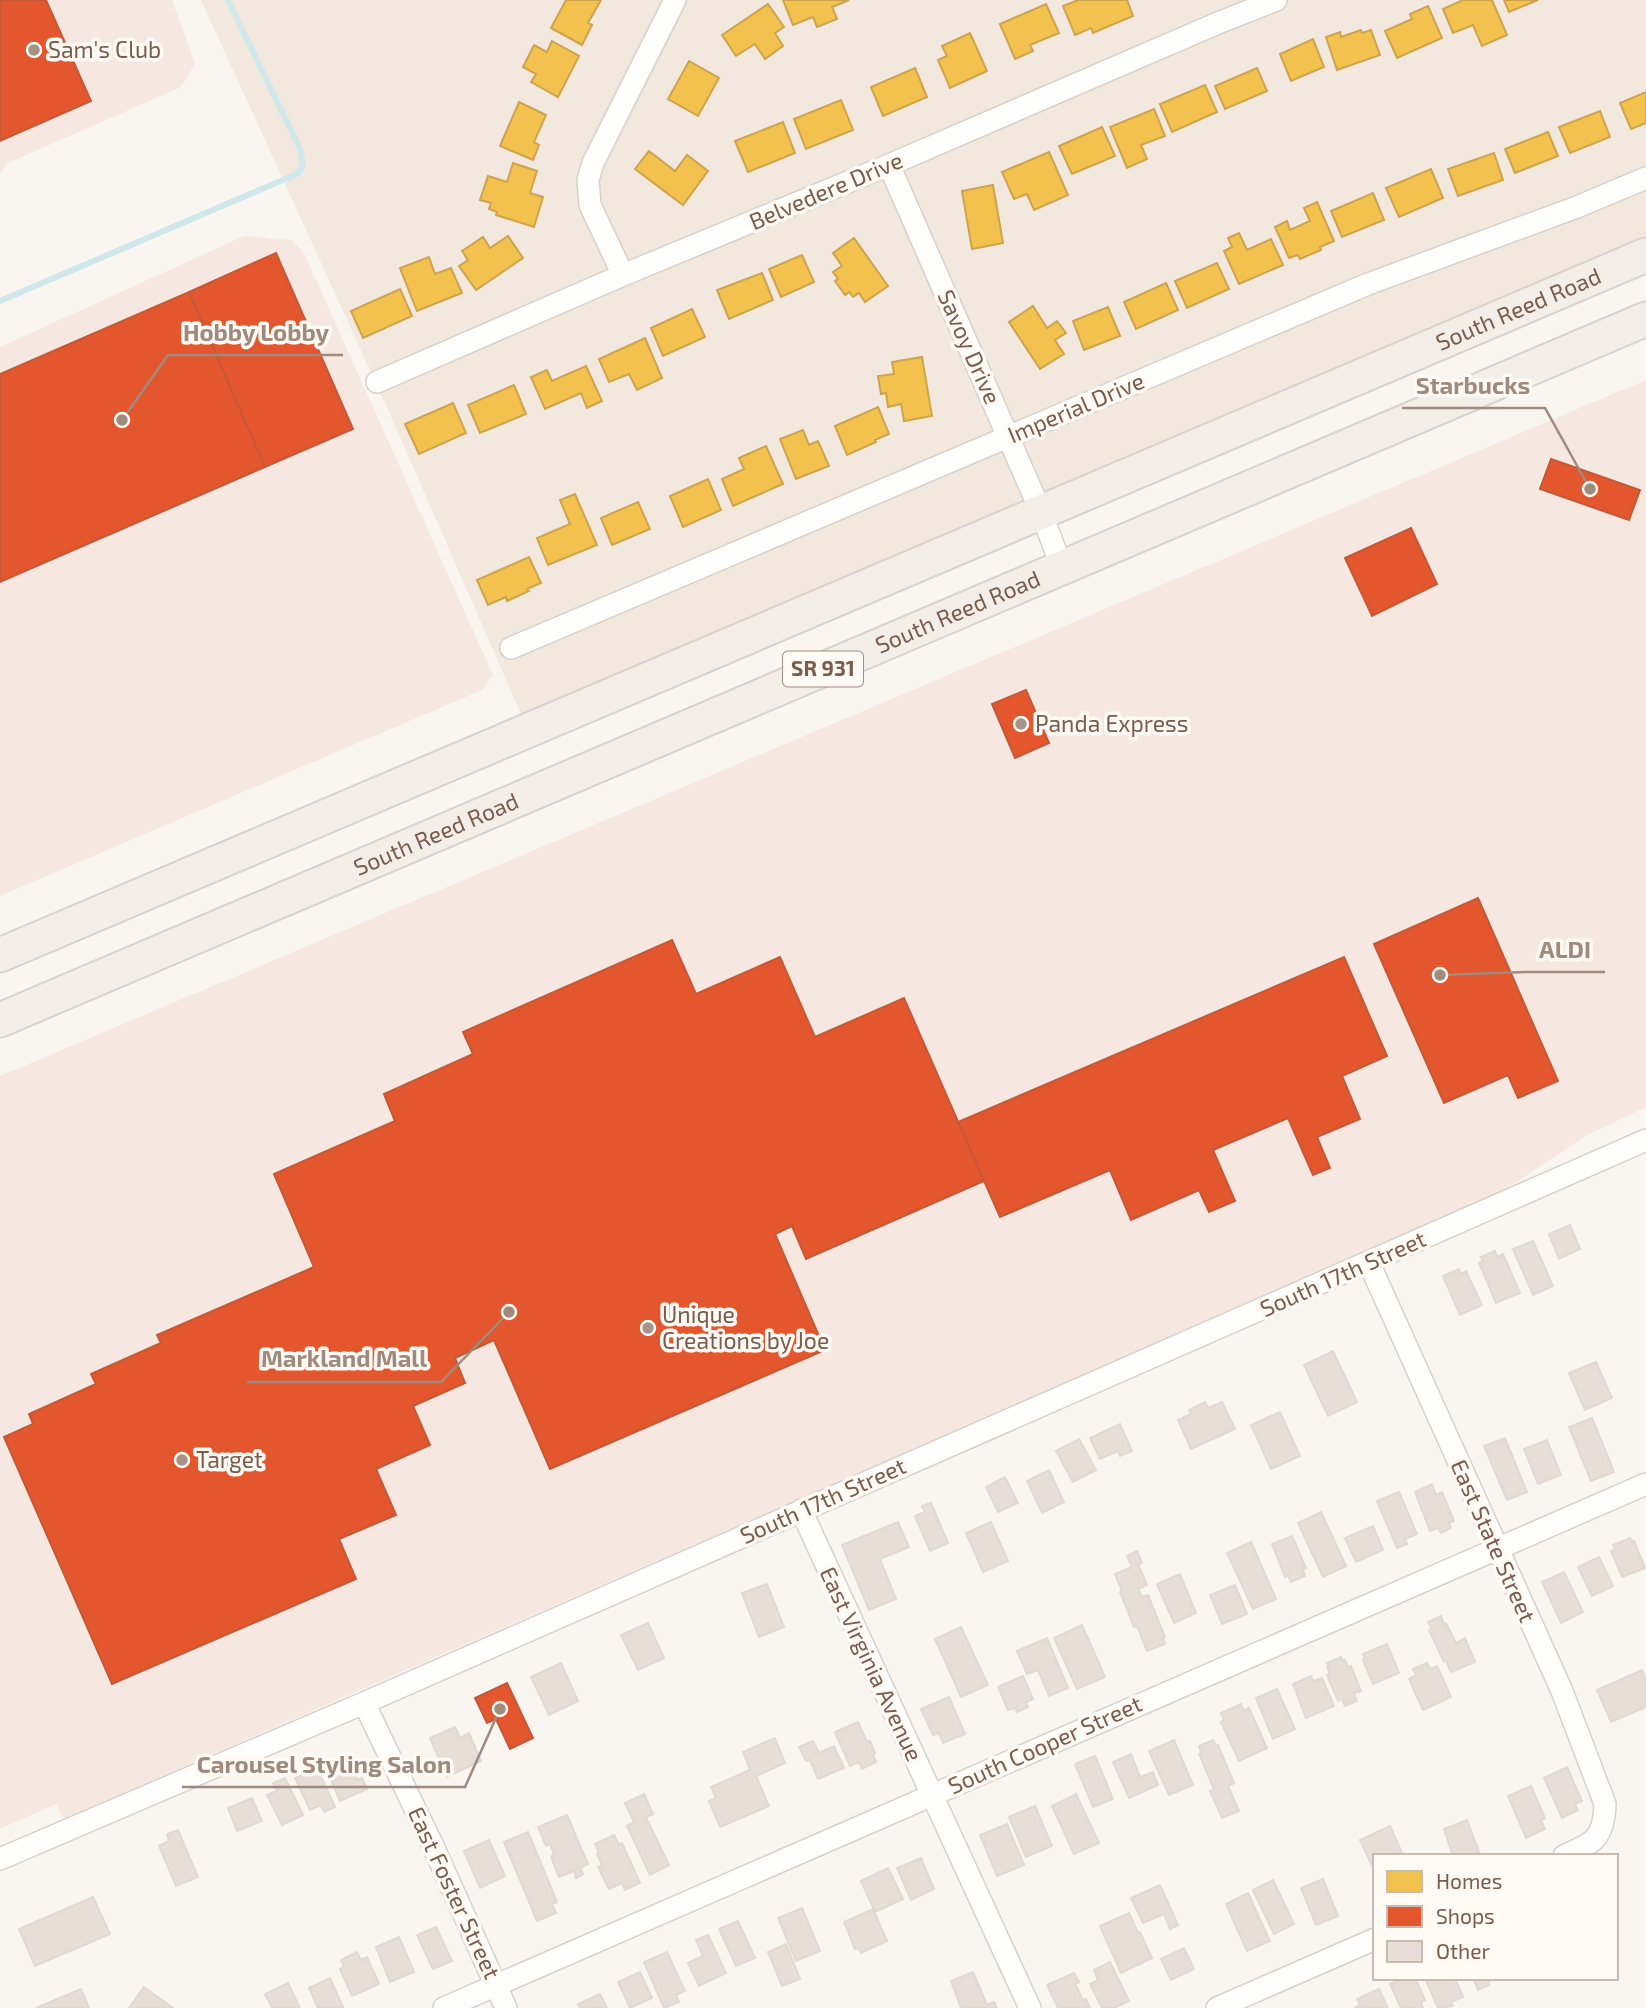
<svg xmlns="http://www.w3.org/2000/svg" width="1646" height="2008" font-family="'Exo 2',sans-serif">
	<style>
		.residential { fill: #f2e8de }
		.commercial { fill: #f6e8e1 }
		.homes { fill: #f2c14e; stroke: #cea34e; stroke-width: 2 }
		.shops { fill: #e4572e; stroke: #c45837; stroke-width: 2 }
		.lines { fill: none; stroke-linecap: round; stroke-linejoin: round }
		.stream { stroke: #d0e8ea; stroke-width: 6 }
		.building { fill: #e6ded7; stroke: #e2d8d2; stroke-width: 2 }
		.minor-casing { stroke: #d7d1cb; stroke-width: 24 }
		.primary-casing { stroke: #dad1cc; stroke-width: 37 }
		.minor { stroke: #fefefd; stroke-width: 21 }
		.primary { stroke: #f3eee8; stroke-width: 33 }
		.poi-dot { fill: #a69286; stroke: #fffaf3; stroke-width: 2.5 }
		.labels { text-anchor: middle; stroke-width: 7; stroke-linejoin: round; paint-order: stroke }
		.shield { fill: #fffaf3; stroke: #a28b7f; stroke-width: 2 }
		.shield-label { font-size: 21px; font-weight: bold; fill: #7a5c4d }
		.poi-label { font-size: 23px; fill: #7a5c4d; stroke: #fffaf3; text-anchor: start }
		.street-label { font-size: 23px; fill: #7a5c4d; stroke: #fffaf3 }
		.leader { fill: none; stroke: #9f8a7d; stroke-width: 2.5 }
		.callout-dot { fill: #9f8a7d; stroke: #fffaf3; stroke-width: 2.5 }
		.callout-label { font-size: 24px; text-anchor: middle; font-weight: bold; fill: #9f8a7d; stroke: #fffaf3; stroke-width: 7; stroke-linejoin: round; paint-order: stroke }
	</style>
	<rect width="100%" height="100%" fill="#f9f5f0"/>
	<path class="residential" d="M201 0H1646V255L528 730 390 414Z"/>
	<path class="commercial" d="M0 0H172L195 64 181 87 6 164 0 174Z
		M244 236 291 240 304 253 493 675 482 690 0 896V347Z
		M1646 380V1107L1584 1137 1497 1195 64 1819 56 1804 0 1829V1076Z"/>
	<path class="homes" d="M566 0H601L588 23 592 25 582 45 551 28Z
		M783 0H849L832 7 837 19 817 27 813 17 793 25Z
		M1078 0H1127L1133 16 1093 33 1091 28 1075 35 1063 6Z
		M1463 0H1492L1507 35 1482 46 1473 25 1453 33 1443 9Z
		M1504 0H1538L1509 12Z
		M768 4 784 27 775 33 783 46 765 59 755 44 736 56 722 35Z
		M1046 4 1059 33 1030 45 1033 51 1015 59 1000 24Z
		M1428 6 1442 38 1397 58 1385 31 1412 19 1410 14Z
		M1361 30 1362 33 1371 30 1380 55 1337 70 1326 37 1340 32 1341 37Z
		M970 33 987 71 950 88 938 60 947 56 942 46Z
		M1313 39 1324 67 1291 81 1280 54Z
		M552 41 579 56 558 97 531 82 536 74 523 67 534 45 547 52Z
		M689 61 719 78 698 116 668 99Z
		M915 68 927 97 883 116 871 87Z
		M1257 68 1267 91 1225 109 1215 86Z
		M1205 85 1217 112 1172 132 1160 104Z
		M1646 92V123L1631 129 1620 103Z
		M841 100 853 130 806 149 794 119Z
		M519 102 546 115 534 142 539 145 533 160 500 146Z
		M1154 109 1165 136 1141 145 1147 159 1127 168 1110 127Z
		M1600 111 1610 137 1570 153 1559 127Z
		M783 122 795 153 748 172 735 141Z
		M1102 127 1115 156 1072 174 1059 146Z
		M1548 132 1558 156 1515 173 1505 149Z
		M649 151 675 171 687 155 708 171 683 205 635 169Z
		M1049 152 1068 195 1034 210 1027 194 1014 199 1002 172Z
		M1494 153 1503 180 1458 196 1448 169Z
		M513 163 537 171 530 193 543 197 534 227 496 215 497 212 489 209 491 203 480 200 488 176 507 182Z
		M1431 169 1443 198 1399 217 1386 188Z
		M993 185 1003 243 972 249 962 191Z
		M1373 193 1384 220 1342 237 1331 211Z
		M1317 202 1334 241 1320 247 1321 250 1300 259 1298 255 1289 258 1275 227 1287 221 1290 230 1310 221 1304 208Z
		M1239 233 1247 250 1271 239 1283 265 1239 284 1224 251 1232 247 1228 238Z
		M508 236 523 258 476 290 459 266 468 260 462 251 483 237 490 248Z
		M854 238 888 286 865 302 859 293 853 297 849 292 845 295 835 281 838 279 833 272 842 266 833 253Z
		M802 255 814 282 781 297 769 269Z
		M429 257 435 274 451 268 462 293 417 311 400 268Z
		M1217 263 1229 289 1187 308 1175 281Z
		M762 273 773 300 729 319 717 290Z
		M1166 283 1178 310 1136 329 1124 302Z
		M400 289 412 316 363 338 351 311Z
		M1033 306 1047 328 1057 321 1066 333 1055 340 1064 354 1040 369 1009 322Z
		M1108 307 1120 336 1084 350 1073 321Z
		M692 309 705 337 663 356 651 328Z
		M645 338 662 378 637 390 629 374 609 382 599 359Z
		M922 357 932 416 904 421 901 404 888 407 886 393 881 394 878 376 894 374 892 362Z
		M586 366 602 401 587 408 581 393 545 409 531 377 547 370 552 381Z
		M514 385 526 414 480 433 468 405Z
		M453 403 466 433 419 454 405 424Z
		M878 407 889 434 875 440 876 442 847 455 835 426Z
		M803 430 809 445 818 441 829 466 796 479 780 439Z
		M766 446 783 484 733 506 722 479 744 469 739 458Z
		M708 479 721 510 683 527 670 496Z
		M575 494 597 545 548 565 537 538 570 524 560 500Z
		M638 502 650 529 612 545 601 518Z
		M529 557 541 583 527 589 529 591 507 601 506 597 488 605 477 580Z"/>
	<path class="shops" d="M0 0H46L91 101 0 141Z
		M276 253 353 429 265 467 189 292Z
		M189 292 265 467 0 582V374Z
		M1551 459 1640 490 1629 520 1540 489Z
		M1411 528 1437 584 1372 616 1345 558Z
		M1026 690 1049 743 1015 758 992 704Z
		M1478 898 1558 1081 1518 1098 1508 1075 1444 1103 1374 944Z
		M672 940 696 994 780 957 815 1037 904 998 984 1181 806 1259 792 1226 775 1234 825 1350 550 1469 494 1340 455 1358 465 1383 413 1406 430 1445 376 1469 396 1515 339 1539 356 1579 112 1684 4 1437 33 1424 29 1414 96 1384 91 1374 161 1343 157 1335 314 1267 274 1174 395 1121 384 1094 473 1054 463 1032Z
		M1344 957 1387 1056 1342 1076 1360 1119 1317 1137 1330 1168 1313 1175 1288 1118 1213 1150 1235 1201 1209 1212 1199 1190 1131 1220 1110 1170 1000 1217 958 1122Z
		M507 1683 533 1738 510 1749 496 1719 487 1723 475 1698Z"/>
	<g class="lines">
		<path class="stream" d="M0 301 297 174 303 165 300 149 228 0"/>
	</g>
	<path class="building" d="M1570 1225 1580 1249 1559 1259 1549 1234Z
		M1533 1241 1553 1286 1533 1295 1513 1249Z
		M1495 1251 1497 1257 1503 1254 1520 1293 1496 1303 1479 1263 1483 1261 1481 1257Z
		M1459 1269 1461 1274 1466 1271 1482 1305 1460 1315 1443 1276Z
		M1333 1351 1357 1402 1328 1416 1304 1365Z
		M1596 1362 1612 1398 1585 1410 1569 1373Z
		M1205 1402 1208 1408 1222 1402 1235 1429 1191 1449 1178 1420 1191 1414 1189 1410Z
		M1280 1412 1300 1456 1271 1469 1251 1425Z
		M1592 1418 1614 1472 1591 1481 1569 1427Z
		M1120 1424 1132 1451 1120 1456 1118 1451 1100 1459 1090 1438Z
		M1505 1438 1527 1492 1507 1500 1484 1446Z
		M1079 1439 1096 1470 1073 1482 1056 1451Z
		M1547 1440 1561 1475 1538 1484 1524 1449Z
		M1049 1470 1064 1502 1042 1513 1027 1481Z
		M1005 1477 1018 1503 998 1512 986 1487Z
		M1432 1484 1436 1495 1442 1492 1454 1521 1449 1523 1451 1528 1441 1533 1438 1528 1430 1531 1415 1492Z
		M1399 1492 1417 1534 1405 1539 1407 1544 1397 1548 1377 1501Z
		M931 1503 948 1543 930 1551 915 1516 925 1512 922 1506Z
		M1321 1512 1346 1566 1323 1577 1298 1523Z
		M898 1522 909 1547 880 1559 896 1599 869 1610 842 1545Z
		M991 1522 1008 1561 983 1572 966 1533Z
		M1373 1526 1383 1550 1356 1562 1345 1538Z
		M1292 1536 1306 1568 1303 1569 1305 1576 1291 1582 1288 1575 1285 1577 1272 1544Z
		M1630 1538 1632 1542 1634 1541 1645 1568 1622 1577 1611 1551 1615 1550 1613 1545Z
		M1251 1542 1276 1599 1253 1609 1227 1553Z
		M1137 1551 1142 1563 1138 1564 1147 1585 1138 1589 1142 1597 1148 1595 1165 1637 1163 1638 1165 1644 1147 1651 1137 1626 1134 1627 1120 1592 1122 1591 1115 1574 1132 1567 1127 1556Z
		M1599 1557 1613 1586 1592 1596 1578 1567Z
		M1564 1572 1583 1612 1561 1623 1542 1582Z
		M1180 1574 1196 1613 1174 1623 1157 1584Z
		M767 1584 784 1627 759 1637 742 1593Z
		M1235 1585 1247 1614 1222 1624 1210 1595Z
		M1441 1616 1444 1624 1446 1623 1456 1643 1465 1638 1475 1662 1451 1672 1446 1661 1444 1662 1429 1630 1432 1629 1428 1622Z
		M648 1623 664 1658 638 1670 621 1635Z
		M1082 1625 1105 1677 1077 1689 1054 1638Z
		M961 1627 988 1685 961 1697 935 1639Z
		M1047 1638 1068 1688 1049 1696 1038 1670 1027 1674 1017 1651Z
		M1387 1644 1399 1673 1373 1684 1363 1660 1365 1659 1363 1654Z
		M1341 1657 1343 1661 1345 1660 1348 1667 1351 1666 1361 1691 1354 1693 1357 1701 1345 1706 1342 1699 1338 1701 1327 1675 1330 1674 1327 1667 1328 1666 1327 1663Z
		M561 1663 578 1701 549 1715 531 1677Z
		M1427 1663 1430 1669 1437 1666 1451 1697 1423 1710 1409 1679 1416 1675 1413 1669Z
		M1642 1670 1646 1680V1707L1611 1722 1597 1690Z
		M1023 1676 1033 1699 1026 1702 1028 1707 1017 1712 1015 1708 1008 1710 998 1687Z
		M1311 1676 1313 1681 1322 1678 1334 1706 1306 1718 1293 1684Z
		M1277 1689 1295 1729 1273 1739 1256 1698Z
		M949 1697 965 1734 943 1743 939 1733 933 1735 921 1709Z
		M1241 1704 1244 1711 1249 1708 1267 1748 1239 1761 1221 1722 1224 1720 1221 1713Z
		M858 1722 867 1742 870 1741 875 1753 873 1754 876 1762 862 1769 859 1762 850 1766 835 1732Z
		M455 1727 460 1738 469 1733 481 1761 447 1777 430 1738Z
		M775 1738 785 1763 756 1776 769 1806 720 1827 709 1801 716 1798 711 1787 750 1770 743 1752Z
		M1174 1740 1193 1785 1169 1795 1149 1751Z
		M1213 1740 1216 1746 1218 1745 1234 1783 1228 1786 1239 1811 1222 1818 1210 1791 1214 1789 1199 1754 1201 1753 1199 1746Z
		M813 1741 819 1753 834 1746 844 1768 818 1779 810 1760 806 1761 799 1747Z
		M1131 1754 1140 1777 1153 1772 1158 1785 1129 1798 1113 1762Z
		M347 1756 357 1780 362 1778 367 1789 340 1801 325 1766Z
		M1095 1756 1113 1799 1093 1807 1075 1764Z
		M1567 1767 1582 1801 1575 1804 1578 1810 1562 1818 1544 1778Z
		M317 1768 335 1807 324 1812 321 1805 310 1810 295 1778Z
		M285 1778 303 1815 282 1825 267 1795 277 1791 273 1783Z
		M1531 1786 1545 1818 1541 1820 1545 1829 1526 1838 1508 1796Z
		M644 1794 653 1814 646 1817 669 1865 650 1875 627 1826 634 1822 625 1803Z
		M1076 1794 1099 1843 1074 1854 1052 1806Z
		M252 1798 262 1821 237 1831 228 1808Z
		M1035 1806 1052 1846 1026 1857 1009 1817Z
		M567 1815 588 1864 580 1868 583 1874 576 1878 574 1871 559 1877 551 1857 554 1854 550 1844 546 1846 538 1827Z
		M1467 1820 1479 1852 1468 1856H1453L1444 1829Z
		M1007 1824 1024 1865 997 1876 980 1835Z
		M1390 1826 1402 1853 1398 1856H1375V1872L1360 1840Z
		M178 1830 198 1877 176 1886 159 1846 169 1841 167 1834Z
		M528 1832 557 1902 552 1904 556 1913 537 1921 504 1842Z
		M614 1835 619 1845 622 1843 640 1883 625 1890 622 1883 609 1889 598 1867 602 1865 597 1854 599 1853 595 1844Z
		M489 1840 505 1876 480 1888 464 1851Z
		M921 1858 934 1889 911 1900 897 1868Z
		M888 1868 903 1899 875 1912 861 1881Z
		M1323 1879 1338 1916 1316 1925 1301 1888Z
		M1273 1880 1294 1924 1274 1934 1253 1890Z
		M1160 1885 1178 1925 1170 1929 1164 1914 1143 1923 1131 1898Z
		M1248 1893 1270 1941 1247 1951 1226 1904Z
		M93 1897 110 1934 35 1966 19 1929Z
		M802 1908 820 1951 796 1961 778 1918Z
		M873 1909 887 1941 861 1953 859 1948 855 1949 844 1922Z
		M1129 1913 1138 1933 1140 1932 1152 1958 1121 1973 1100 1926Z
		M738 1921 755 1958 736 1966 719 1929Z
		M436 1927 452 1961 433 1969 417 1935Z
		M708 1935 726 1973 699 1986 688 1963 703 1956 696 1940Z
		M399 1937 414 1972 390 1982 376 1947Z
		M786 1944 800 1979 782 1986 768 1952Z
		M1184 1948 1194 1969 1171 1980 1161 1959Z
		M357 1952 361 1960 367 1957 379 1984 352 1996 340 1969 344 1967 341 1960Z
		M667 1952 685 1991 676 1995 679 2002 664 2008 644 1962Z
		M1110 1962 1129 2001 1114 2008H1102L1090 1984 1098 1980 1094 1970Z
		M640 1972 652 1998 630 2008 618 1982Z
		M973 1972 987 2005 994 2002 997 2008H961L951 1981Z
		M1074 1973 1079 1982 1075 1984 1083 2000 1086 1999 1090 2008H1058L1047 1985Z
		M330 1978 343 2007 318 2008 309 1988Z
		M1404 1978H1415L1425 2000 1421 2002 1423 2008H1401L1390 1984Z
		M1425 1978H1455L1463 1997 1451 2002 1453 2006 1438 2008Z
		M1473 1978H1495L1488 1982 1489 1985 1478 1990Z
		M288 1983 300 2008H272L265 1994Z
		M144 1987 173 2008H129Z
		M81 1989 89 2008H36Z
		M1379 1989 1388 2008H1354L1360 2005 1357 1999Z
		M600 1994 607 2008H580L578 2004Z"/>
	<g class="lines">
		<defs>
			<path id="minor" d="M889 165 1041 512 1062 568
				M623 275 590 205 588 180 593 163 675 0
				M377 382 623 275 889 165 1218 23 1276 0
				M511 648 1368 284 1577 207 1646 178
				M1369 1263 1562 1691 1605 1804C1604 1838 1594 1843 1564 1856
				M801 1510 1030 2008
				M364 1703 433 1846 506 2008
				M0 1859 364 1703 1646 1140
				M444 2008 1646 1484
				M1217 2008 1375 1939"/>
			<g id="primary">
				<path id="s1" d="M0 955 1646 255"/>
				<path id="s2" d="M0 1020 1646 319"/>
			</g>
		</defs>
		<use href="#minor" class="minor-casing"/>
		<use href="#primary" class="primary-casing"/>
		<use href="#minor" class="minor"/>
		<use href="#primary" class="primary"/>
	</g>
	<g class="poi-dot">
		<circle cx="34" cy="50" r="7"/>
		<circle cx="1021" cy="724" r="7"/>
		<circle cx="648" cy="1328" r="7"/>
		<circle cx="182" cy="1460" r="7"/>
	</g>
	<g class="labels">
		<rect class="shield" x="783" y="651.5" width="80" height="35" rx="5"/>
		<g class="shield-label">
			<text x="823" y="676">SR 931</text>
		</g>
		<g class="poi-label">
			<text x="48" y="58">Sam's Club</text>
			<text x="1035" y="732">Panda Express</text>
			<text x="662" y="1323">Unique<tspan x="662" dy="26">Creations by Joe</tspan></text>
			<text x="196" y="1468">Target</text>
		</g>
		<g class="street-label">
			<text transform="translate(826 191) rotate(-23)" y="8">Belvedere Drive</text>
			<text dy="8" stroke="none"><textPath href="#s1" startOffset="1650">South Reed Road</textPath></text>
			<text transform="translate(969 347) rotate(66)" y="8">Savoy Drive</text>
			<text transform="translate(1076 408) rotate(-23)" y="8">Imperial Drive</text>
			<text dy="8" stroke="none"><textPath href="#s2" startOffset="1041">South Reed Road</textPath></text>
			<text dy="8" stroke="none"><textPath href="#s2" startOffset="474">South Reed Road</textPath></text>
			<text transform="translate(1343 1274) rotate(-24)" y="8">South 17th Street</text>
			<text transform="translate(823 1501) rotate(-24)" y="8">South 17th Street</text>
			<text transform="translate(1493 1541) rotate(66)" y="8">East State Street</text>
			<text transform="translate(871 1664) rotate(65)" y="8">East Virginia Avenue</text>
			<text transform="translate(1045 1745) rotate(-24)" y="8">South Cooper Street</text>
			<text transform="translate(454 1893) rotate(65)" y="8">East Foster Street</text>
		</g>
	</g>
	<path class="leader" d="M122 420L168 355H343M1590 489L1545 408H1402M1440 975L1525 972H1605M509 1312L441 1382H247M500 1709L465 1787H182"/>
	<g class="callout-dot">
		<circle cx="122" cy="420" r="7"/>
		<circle cx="1590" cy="489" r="7"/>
		<circle cx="1440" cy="975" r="7"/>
		<circle cx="509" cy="1312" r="7"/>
		<circle cx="500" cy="1709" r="7"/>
	</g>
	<g class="callout-label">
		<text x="256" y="341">Hobby Lobby</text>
		<text x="1473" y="394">Starbucks</text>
		<text x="1565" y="958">ALDI</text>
		<text x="344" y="1367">Markland Mall</text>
		<text x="324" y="1773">Carousel Styling Salon</text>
	</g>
	<rect x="1373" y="1854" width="245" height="126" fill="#fffaf3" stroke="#cabbb1" stroke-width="2"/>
	<rect x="1387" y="1871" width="35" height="21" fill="#f2c14e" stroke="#cabbb1" stroke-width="2"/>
	<text x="1436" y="1889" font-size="21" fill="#7a5c4d">Homes</text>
	<rect x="1387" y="1906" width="35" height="21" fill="#e4572e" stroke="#cabbb1" stroke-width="2"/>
	<text x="1436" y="1924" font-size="21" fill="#7a5c4d">Shops</text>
	<rect x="1387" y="1941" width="35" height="21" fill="#e6ded7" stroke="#cabbb1" stroke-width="2"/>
	<text x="1436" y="1959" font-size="21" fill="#7a5c4d">Other</text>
</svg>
